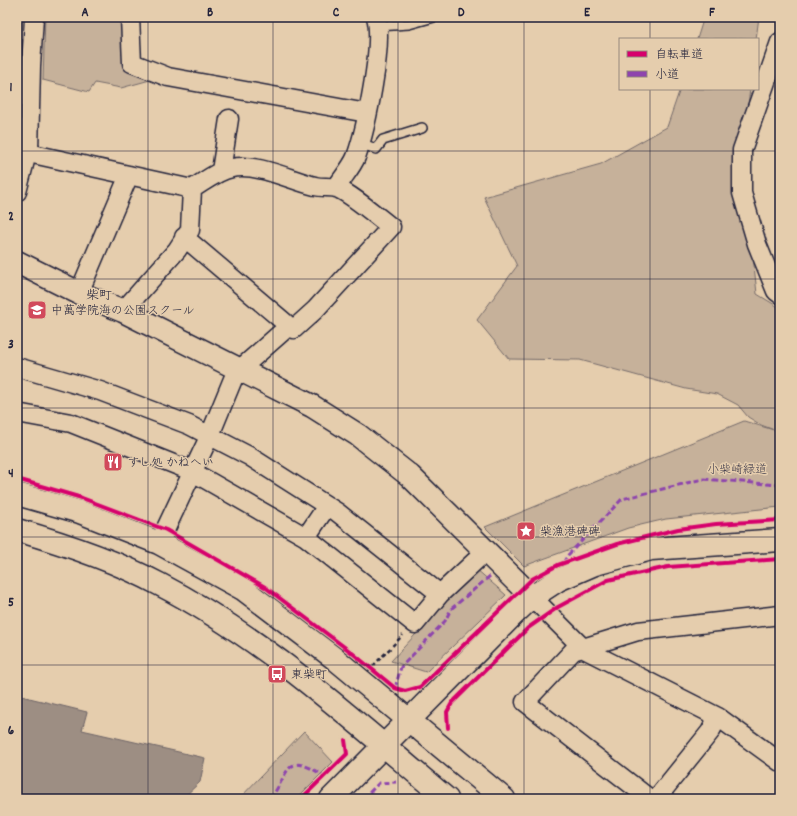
<svg xmlns="http://www.w3.org/2000/svg" width="797" height="816" font-family="Dekko,'Klee One',sans-serif">
	<style>
		.green { fill: #c6b19a; stroke: #746a6a }
		.water { fill: #9d8e83; stroke: #6c6366 }
		.lines { fill: none; stroke-linecap: round; stroke-linejoin: round }
		.service-casing { stroke: #22223b; stroke-width: 12 }
		.minor-casing { stroke: #22223b; stroke-width: 21 }
		.tertiary-casing { stroke: #22223b; stroke-width: 25 }
		.path { stroke: #22223b; stroke-width: 2.5; stroke-dasharray: 4 3; stroke-linecap: butt }
		.service { stroke: #e5cdad; stroke-width: 9 }
		.minor { stroke: #e5cdad; stroke-width: 18 }
		.tertiary { stroke: #e5cdad; stroke-width: 22 }
		.quiet { stroke: #8e44ad; stroke-width: 3; stroke-dasharray: 6 3; stroke-linecap: butt }
		.cycleway-casing { stroke: #e5cdad; stroke-width: 6 }
		.cycleway { stroke: #d6006c; stroke-width: 4 }
		.grid { fill: none; stroke: #22223b; stroke-width: 1; stroke-opacity: 0.55 }
		.labels { text-anchor: middle; stroke-width: 3; stroke-linejoin: round; paint-order: stroke }
		.poi-label { font-size: 12px; fill: #22223b; stroke: #e5cdad; text-anchor: start }
		.park-label { font-size: 12px; fill: #433f4e; stroke: #e5cdad }
		.neighbourhood-label { font-size: 13px; fill: #22223b; stroke: #e5cdad }
		.neatline { fill: none; stroke: #22223b; stroke-width: 1.5 }
		.grid-label { font-size: 13px; text-anchor: middle; font-weight: bold; fill: #22223b }
	</style>
	<rect width="100%" height="100%" fill="#e5cdad"/>
	<filter id="ink" filterUnits="userSpaceOnUse"><feTurbulence type="fractalNoise" baseFrequency=".025" numOctaves="2"/><feDisplacementMap in="SourceGraphic" scale="8" xChannelSelector="R" yChannelSelector="G"/><feConvolveMatrix kernelMatrix="1 2 1 2 8 2 1 2 1" color-interpolation-filters="sRGB"/></filter>
	<g filter="url(#ink)">
		<path class="green" d="M45 17H127L129 66 150 77V80L121 88 95 83 89 92 43 80Z
			M704 17H759L756 39H697Z
			M680 89H750L742 150 757 294 780 308V507L666 519 628 528 524 566 485 527 744 421 777 431 761 425 748 417 738 405 717 394 686 389 580 360 509 359 477 320 517 266 484 197 601 164 667 127Z
			M476 569 506 595 426 672 391 661Z
			M304 731 333 762 296 799H239Z"/>
		<path class="water" d="M17 695 87 712 82 730 205 758 200 782 182 799H17Z"/>
		<g class="lines">
			<defs>
				<path id="service" d="M378 26 409 24 434 17
					M360 143 376 149 383 140 422 128"/>
				<path id="minor" d="M130 17 132 63 168 77 367 113
					M780 42 742 150V193L757 244 776 291 780 294
					M17 157H26L33 154 192 189C204 182 218 170 232 168 258 163 290 180 315 186 322 188 330 186 336 188 349 192 379 218 391 227L315 310 294 329 289 326 239 370 233 379 210 435 159 543
					M221 171 229 119
					M336 188C342 178 352 167 356 157 366 129 384 44 376 17
					M17 192 26 157 29 152 31 66 34 17
					M184 237 289 326
					M79 293 129 175
					M123 311 177 250 190 230 192 189
					M17 367 100 391 189 425 249 456 337 512 440 594
					M17 413 71 423 191 471 306 537 415 624 440 594 486 551
					M306 537 327 506
					M532 597 584 649 718 717 780 762
					M650 799 525 702 573 651 638 631 780 615
					M656 799 710 732 718 717"/>
				<path id="tertiary" d="M17 262 79 293 123 311 312 406 358 435 410 476 532 597
					M17 494 80 512 159 543 243 589 334 658 504 799
					M17 530C66 544 114 560 159 584 266 639 355 722 447 799
					M331 799 512 616 532 597 558 580 595 564 651 549 780 540"/>
			</defs>
			<use href="#service" class="service-casing"/>
			<use href="#minor" class="minor-casing"/>
			<use href="#tertiary" class="tertiary-casing"/>
			<path class="path" d="M373 666 403 635"/>
			<use href="#service" class="service"/>
			<use href="#minor" class="minor"/>
			<use href="#tertiary" class="tertiary"/>
			<path class="quiet" d="M563 563 568 555 622 499 703 479 780 485
				M395 688 401 667 445 621 451 609 490 576
				M270 799C291 772 284 750 324 776
				M363 799 379 783 396 782"/>
			<defs>
				<path id="cycleway" d="M17 479 82 498 166 530 265 587 351 652 395 688 405 691 420 687 532 579 558 565 617 544 678 529 716 524 780 520
					M448 728 447 712 452 703 528 628 558 607 608 580 668 567 780 559
					M301 799 347 754 345 740"/>
			</defs>
			<use href="#cycleway" class="cycleway-casing"/>
			<use href="#cycleway" class="cycleway"/>
		</g>
	</g>
	<path class="grid" d="M148 17V799M273 17V799M398 17V799M524 17V799M650 17V39M650 89V799M17 151H780M17 279H780M17 408H780M17 537H780M17 665H780"/>
	<defs>
		<symbol id="school-square" viewBox="-11 -11 22 22"><rect x="-9" y="-9" width="18" height="18" rx="4" fill="#d1495b" stroke="#e5cdad"/><path d="M0-5L7-2L0 1L-7-2ZM-4 1L0 2.5L4 1V4Q0 6-4 4Z" fill="#fff"/></symbol>
		<symbol id="restaurant-square" viewBox="-11 -11 22 22"><rect x="-9" y="-9" width="18" height="18" rx="4" fill="#d1495b" stroke="#e5cdad"/><path d="M-5-6h1v4h1v-4h1v4h1v-4h1v5L-1.5 .5V6h-2V.5L-5-1ZM5-6V6H3V1.5H1.5Q1.5-4 5-6Z" fill="#fff"/></symbol>
		<symbol id="sight-square" viewBox="-11 -11 22 22"><rect x="-9" y="-9" width="18" height="18" rx="4" fill="#d1495b" stroke="#e5cdad"/><path d="M0-6L1.8-2.2L6-1.7L2.9 1.2L3.7 5.4L0 3.3L-3.7 5.4L-2.9 1.2L-6-1.7L-1.8-2.2Z" fill="#fff"/></symbol>
		<symbol id="bus-square" viewBox="-11 -11 22 22"><rect x="-9" y="-9" width="18" height="18" rx="4" fill="#d1495b" stroke="#e5cdad"/><path d="M-5-6H5V4H4V6H2V4H-2V6H-4V4H-5ZM-3.5-4V0h7V-4ZM-3.5 1.2v1.5H-2V1.2ZM2 1.2v1.5H3.5V1.2Z" fill="#fff"/></symbol>
	</defs>
	<g fill-rule="evenodd">
		<use href="#school-square" x="26" y="299" width="22" height="22"/>
		<use href="#restaurant-square" x="102" y="451" width="22" height="22"/>
		<use href="#sight-square" x="515" y="520" width="22" height="22"/>
		<use href="#bus-square" x="266" y="663" width="22" height="22"/>
	</g>
	<g class="labels">
		<g class="poi-label">
			<text x="51" y="314">中萬学院海の公園スクール</text>
			<text x="127" y="466">すし処 かねへい</text>
			<text x="540" y="535">柴漁港碑碑</text>
			<text x="291" y="678">東柴町</text>
		</g>
		<g class="park-label">
			<text x="737" y="473">小柴崎緑道</text>
		</g>
		<g class="neighbourhood-label">
			<text x="99" y="299">柴町</text>
		</g>
	</g>
	<rect width="797" height="816" fill="none" stroke="#e5cdad" stroke-width="44"/>
	<rect x="619" y="38" width="140" height="52" fill="#e5cdad" stroke="#97897f"/>
	<rect x="627" y="51" width="20" height="6" fill="#d6006c" stroke="#97897f"/>
	<text x="655" y="58" font-size="12" fill="#22223b">自転車道</text>
	<rect x="627" y="71" width="20" height="6" fill="#8e44ad" stroke="#97897f"/>
	<text x="655" y="78" font-size="12" fill="#22223b">小道</text>
	<rect x="22" y="22" width="753" height="772" class="neatline"/>
	<g class="grid-label">
		<text x="85" y="16">A</text>
		<text x="210" y="16">B</text>
		<text x="336" y="16">C</text>
		<text x="461" y="16">D</text>
		<text x="587" y="16">E</text>
		<text x="712" y="16">F</text>
		<text x="11" y="91">1</text>
		<text x="11" y="220">2</text>
		<text x="11" y="348">3</text>
		<text x="11" y="477">4</text>
		<text x="11" y="606">5</text>
		<text x="11" y="734">6</text>
	</g>
</svg>
